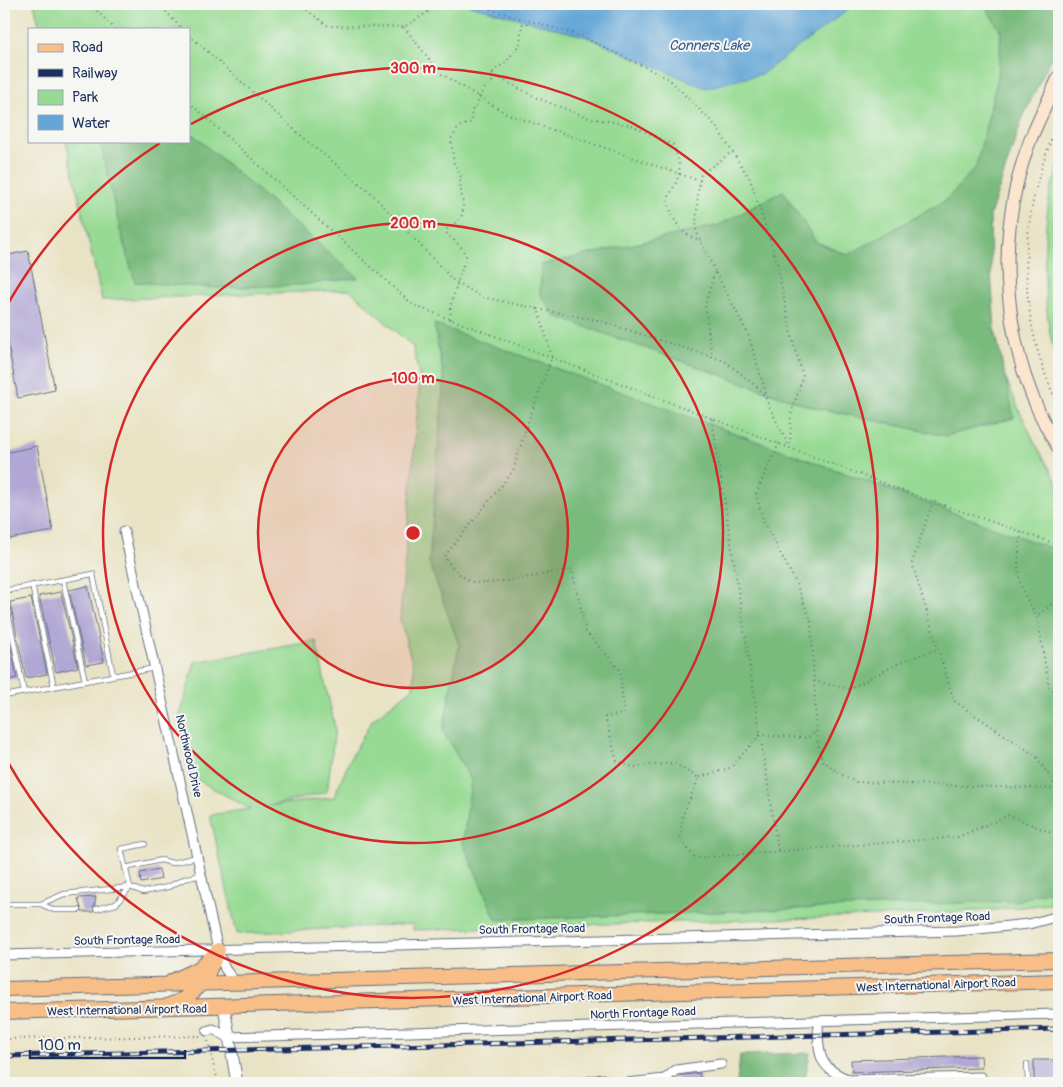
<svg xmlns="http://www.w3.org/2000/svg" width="1063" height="1087" font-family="Pangolin,sans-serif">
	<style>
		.green { fill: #97da93; stroke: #598478 }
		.forest { fill: #79ba7d; stroke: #4a746e }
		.water { fill: #62a5d6; stroke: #3e6a9a }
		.building { fill: #b1a7d4 }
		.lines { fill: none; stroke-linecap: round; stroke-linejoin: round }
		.service-casing { stroke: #636e82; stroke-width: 6 }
		.minor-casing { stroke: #636e82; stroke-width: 11 }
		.tertiary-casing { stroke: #636e82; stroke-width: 13 }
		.secondary-casing { stroke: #636e82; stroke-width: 14 }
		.primary-casing { stroke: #636e82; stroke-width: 16 }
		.path { stroke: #636e82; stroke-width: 2; stroke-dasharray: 1 4; stroke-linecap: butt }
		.service { stroke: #fff; stroke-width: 4.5 }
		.minor { stroke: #fff; stroke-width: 9 }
		.tertiary { stroke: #fff; stroke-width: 11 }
		.secondary { stroke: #fce5cf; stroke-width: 12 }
		.primary { stroke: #f7be87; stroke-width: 14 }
		.rail-casing { stroke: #1b2f5e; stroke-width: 5 }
		.rail { stroke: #f6f6f2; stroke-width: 3; stroke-dasharray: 9; stroke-linecap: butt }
		.ring { fill: none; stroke: #d62828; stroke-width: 2.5 }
		.labels { text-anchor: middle; stroke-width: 4; stroke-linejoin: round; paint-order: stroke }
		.street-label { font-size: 12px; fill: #1b2f5e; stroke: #f6f6f2 }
		.water-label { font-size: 14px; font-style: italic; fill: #345888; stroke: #f6f6f2 }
		.centre { fill: #d62828; stroke: #f6f6f2; stroke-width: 2.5 }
		.ring-label { font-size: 15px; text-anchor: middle; font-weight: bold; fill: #d62828; stroke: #f6f6f2; stroke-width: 4; stroke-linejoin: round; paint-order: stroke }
	</style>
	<rect width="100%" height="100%" fill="#f6f6f2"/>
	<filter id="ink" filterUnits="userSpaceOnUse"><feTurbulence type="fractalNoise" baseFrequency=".02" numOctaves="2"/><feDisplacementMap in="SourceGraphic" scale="10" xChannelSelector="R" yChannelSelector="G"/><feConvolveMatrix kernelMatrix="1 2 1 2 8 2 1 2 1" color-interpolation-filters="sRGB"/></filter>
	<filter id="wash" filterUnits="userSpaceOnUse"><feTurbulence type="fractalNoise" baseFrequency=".0096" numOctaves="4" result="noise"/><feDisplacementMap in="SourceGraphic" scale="20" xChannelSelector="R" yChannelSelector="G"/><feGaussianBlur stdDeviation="1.12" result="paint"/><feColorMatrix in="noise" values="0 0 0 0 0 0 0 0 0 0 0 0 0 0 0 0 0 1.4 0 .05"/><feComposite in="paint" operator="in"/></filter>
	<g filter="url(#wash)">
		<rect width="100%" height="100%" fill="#e9e3c5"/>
		<path class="green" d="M34 4H1059L985 204V317L1001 367 1020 412 1035 443 1059 485V901L1051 904 994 910 882 916 413 930V924L237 934 210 815 250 809 189 775 178 722 195 662 316 641 335 728 327 792 269 806 334 797 351 757 373 719 413 688 414 669 400 619 420 380 413 347 350 290 102 300 66 141H189V29H40Z
			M1059 165V368C1042 323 1042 246 1049 199 1050 188 1056 176 1059 165Z"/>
		<path class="forest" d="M984 4H1059V42L1023 117 990 215 991 272 995 330 1014 418 946 436 808 406 555 316 540 294 541 265 719 225 783 191 816 242 848 255 946 200 976 167 998 76 1001 32Z
			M189 131 358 278 299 285 215 288 135 282 119 226 100 141H189Z
			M434 324 1059 551V888L1016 901 496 920 463 843 471 780 443 731 459 645 429 562 444 379Z
			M810 1053 804 1083H737L740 1055Z"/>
		<path class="water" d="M466 4H856L762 74 705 88 587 37Z"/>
		<g id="blocks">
			<path class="building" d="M28 251 55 390 18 398 4 323V256Z
				M37 446 53 531 4 540V453Z
				M88 586 104 662 86 665 69 590Z
				M61 592 78 667 56 672 39 596Z
				M31 598 47 674 26 678 10 602Z
				M4 613 17 678 4 681Z
				M159 869 161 879 141 883 140 873Z
				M96 897 93 912H82L78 898Z
				M981 1056 982 1068 852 1072 851 1060Z
				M1034 1060H1059V1083H1034Z
				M699 1073 701 1083H673V1081L679 1076Z"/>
		</g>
	</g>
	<g filter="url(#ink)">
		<use href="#blocks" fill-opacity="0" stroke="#636e82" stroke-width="1"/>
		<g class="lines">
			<defs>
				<path id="service" d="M63 580 85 681
					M32 585 54 687
					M4 591 93 574 113 675
					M4 594 24 692
					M4 696 155 668
					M125 868 161 860 172 863 197 857
					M130 887 121 849 145 844
					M4 904H41L64 894 130 887 143 892 168 887 184 879 201 875
					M41 904 54 910H79
					M96 909 116 904 130 887
					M1027 1064 1028 1083"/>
				<path id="minor" d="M124 531 218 950 225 969 236 983
					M4 955 957 931 1029 924 1059 916
					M818 1021C819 1054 816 1067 850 1080L981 1077 982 1083
					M207 1031 213 1029 228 1037 1059 1014
					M481 1083H493
					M581 1083 603 1079 612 1083
					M627 1083 665 1079 676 1070 721 1064"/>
				<path id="tertiary" d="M224 1007 237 1083"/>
				<path id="secondary" d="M1059 76C1050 97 1040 117 1031 138 992 239 1002 357 1059 449"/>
				<path id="primary" d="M172 981 198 969 215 954
					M4 989 1059 960
					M167 1006C197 997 208 977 218 950
					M4 1012 1059 981"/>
			</defs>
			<use href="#service" class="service-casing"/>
			<use href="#minor" class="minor-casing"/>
			<use href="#tertiary" class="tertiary-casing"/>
			<use href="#secondary" class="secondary-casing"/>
			<use href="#primary" class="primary-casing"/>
			<path class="path" d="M90 4 115 29
				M159 4 182 29
				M299 4 328 26 404 27 441 4
				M466 4 479 6 581 36 669 79 715 125 750 179 777 262 791 334 803 376 791 415 790 447
				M404 27 440 73 507 114 700 181
				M189 35 306 140 370 192 453 280 482 297 538 309 552 357 528 422 513 471 444 557C452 567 460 577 473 582 489 587 552 572 572 569L586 632 620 670 624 714 605 717 617 761 633 767 673 763 699 778 683 814 680 839 695 858 958 837 1009 815 1058 836 1059 833
				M492 74 537 98 589 118 631 125 673 145C684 174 680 174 667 200 674 221 679 234 701 241
				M189 102 413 305 906 492 1059 545
				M1059 121C1017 216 1014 313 1059 407
				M715 271 696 231 698 192 701 174 732 152
				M538 309 597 320 725 361 762 391 788 445
				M451 319 450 307 466 256 461 247 447 234 446 230C450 226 455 224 459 220 469 208 457 189 461 177L454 163 451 139 459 127 472 122 471 112 478 103 479 97 484 89 492 82V74L496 69 506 62 520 44 522 24H527L528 20
				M712 357 705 305 715 271 748 334 768 400
				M712 419 778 851
				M779 443 756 494 763 520 795 581 811 621 817 740 822 760 839 773 856 782 1057 789 1059 793
				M933 501 912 563 954 701 1036 756 1057 788
				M1021 532C1017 573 1014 580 1037 616
				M1059 598 1037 616 1049 687 1059 694
				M814 681 850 689 901 662 938 649
				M700 777 730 768 760 735 807 738 817 731
				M4 1039 200 1036
				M208 1041 215 1072 220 1083"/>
			<use href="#service" class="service"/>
			<use href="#minor" class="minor"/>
			<use href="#tertiary" class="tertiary"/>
			<use href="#secondary" class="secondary"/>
			<use href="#primary" class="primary"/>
			<defs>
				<path id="rail" d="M4 1056 1059 1029"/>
			</defs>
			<use href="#rail" class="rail-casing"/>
			<use href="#rail" class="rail"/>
		</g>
	</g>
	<circle cx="413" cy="533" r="155" fill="#d62828" fill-opacity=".12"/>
	<g class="ring">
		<circle cx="413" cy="533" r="155"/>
		<circle cx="413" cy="533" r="310"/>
		<path d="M4 311A465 465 0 0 1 160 143M191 124A465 465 0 1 1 4 755"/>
	</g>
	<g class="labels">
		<g class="street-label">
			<text transform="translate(189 756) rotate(77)" y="4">Northwood Drive</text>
			<text transform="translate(937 918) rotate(-2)" y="4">South Frontage Road</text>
			<text transform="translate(532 929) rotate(-1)" y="4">South Frontage Road</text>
			<text transform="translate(127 940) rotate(-1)" y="4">South Frontage Road</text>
			<text transform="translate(936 985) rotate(-2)" y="4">West International Airport Road</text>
			<text transform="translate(532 998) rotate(-2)" y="4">West International Airport Road</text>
			<text transform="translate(127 1010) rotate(-1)" y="4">West International Airport Road</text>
			<text transform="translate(643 1013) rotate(-2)" y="4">North Frontage Road</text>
		</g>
		<g class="water-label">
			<text x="709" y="50">Conners Lake</text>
		</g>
	</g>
	<circle cx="413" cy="533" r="8" class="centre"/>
	<g class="ring-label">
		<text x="413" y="73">300 m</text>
		<text x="413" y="228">200 m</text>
		<text x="413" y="383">100 m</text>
	</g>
	<rect width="1063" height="1087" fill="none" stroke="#f6f6f2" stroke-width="20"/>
	<rect x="28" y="28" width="162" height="115" fill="#f6f6f2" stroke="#9ea6b7"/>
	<rect x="38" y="44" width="25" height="8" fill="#f7be87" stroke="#9ea6b7"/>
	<text x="72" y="52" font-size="15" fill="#1b2f5e">Road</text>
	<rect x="38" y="69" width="25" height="8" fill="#1b2f5e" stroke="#9ea6b7"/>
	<text x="72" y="78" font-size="15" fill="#1b2f5e">Railway</text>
	<rect x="38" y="90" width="25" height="15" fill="#97da93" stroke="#9ea6b7"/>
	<text x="72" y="102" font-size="15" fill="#1b2f5e">Park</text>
	<rect x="38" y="115" width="25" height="15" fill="#62a5d6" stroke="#9ea6b7"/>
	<text x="72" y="128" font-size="15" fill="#1b2f5e">Water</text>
	<path d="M30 1050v8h155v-8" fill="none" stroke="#1b2f5e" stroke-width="2.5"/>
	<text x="38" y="1050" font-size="15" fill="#1b2f5e" stroke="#f6f6f2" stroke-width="4" paint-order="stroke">100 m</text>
</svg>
